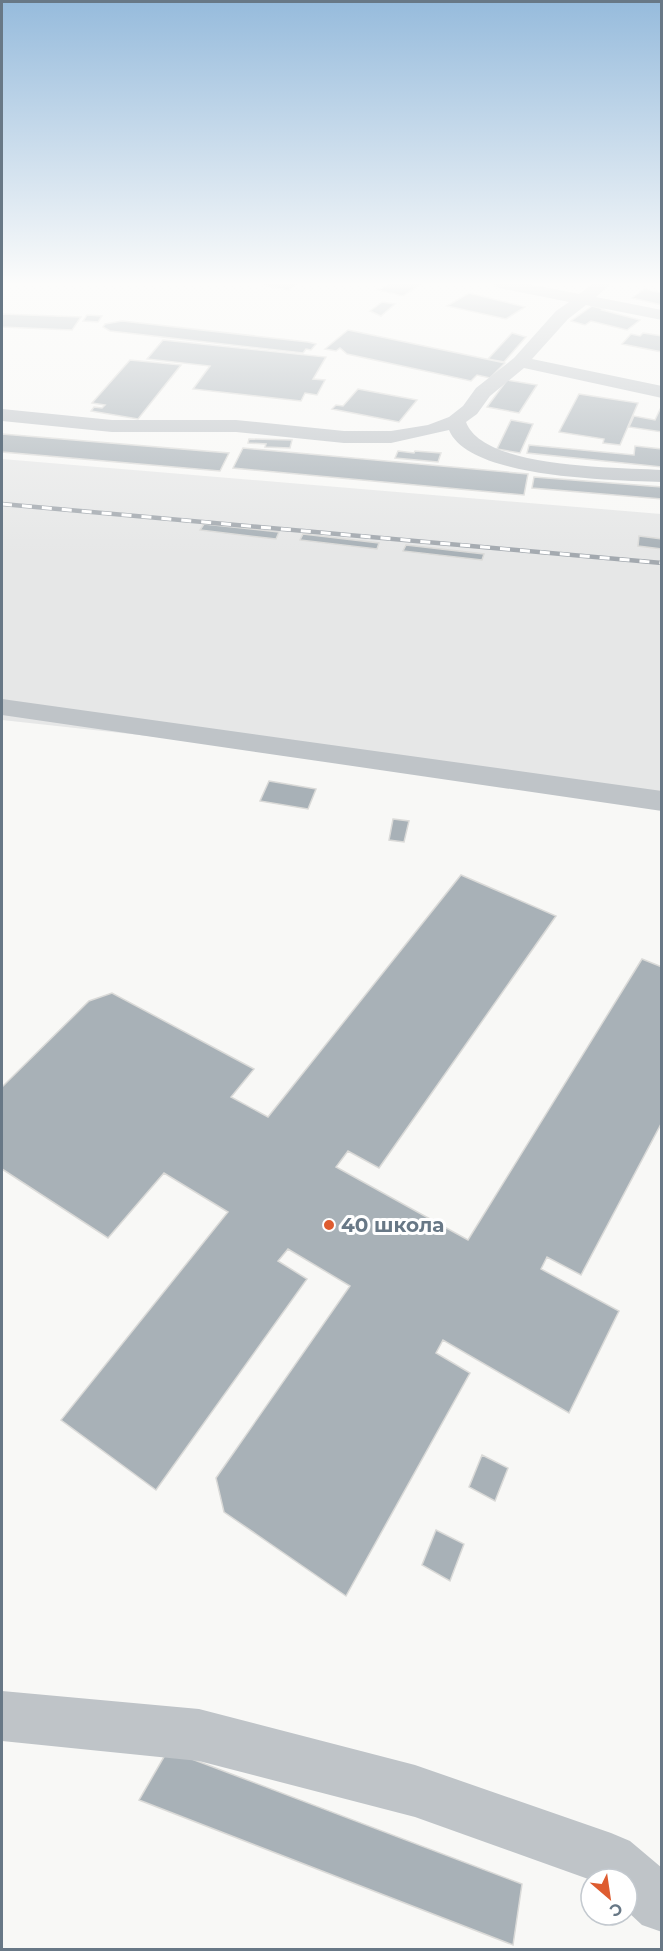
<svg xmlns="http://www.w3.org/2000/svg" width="663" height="1951" font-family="Montserrat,sans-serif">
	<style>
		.built { fill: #e6e7e7 }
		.building { fill: #a8b1b7; stroke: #dadad8; stroke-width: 1.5 }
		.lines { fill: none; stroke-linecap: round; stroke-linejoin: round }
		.minor { fill: #bfc4c8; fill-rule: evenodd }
		.rail-casing { stroke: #a3a9af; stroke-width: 4.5 }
		.rail { stroke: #fff; stroke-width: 3; stroke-dasharray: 10; stroke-linecap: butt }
		.poi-dot { fill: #de5c30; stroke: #fff; stroke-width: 2 }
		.labels { text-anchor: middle; stroke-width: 6; stroke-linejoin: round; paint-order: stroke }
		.poi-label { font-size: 20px; font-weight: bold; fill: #687886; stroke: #fff; text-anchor: start }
	</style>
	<rect width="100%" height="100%" fill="#f8f8f6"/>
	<path class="built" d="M2 459 661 514V792L2 720Z"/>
	<path class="building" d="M265 283H299L288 290 262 285Z
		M390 283H423L403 296 378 290Z
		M644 289 662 293V305L632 298Z
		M469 293 525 307 506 319 447 306Z
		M382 302 395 304 381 316 370 311Z
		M592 306 604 309 602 310 640 320 627 330 591 321 585 325 571 321Z
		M2 314 81 317 72 330 2 327Z
		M87 315 102 316 98 322 83 321Z
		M122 321 308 342 316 344 311 350 306 349 303 353 110 331 103 327 105 324Z
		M348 330 505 363 490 378 477 375 471 381 347 354 340 348 336 351 325 349Z
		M512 333 526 337 504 362 488 359Z
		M643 333 662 336V352L622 344 631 334 640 336Z
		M163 340 326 357 313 379 325 380 317 395 305 393 301 401 193 389 210 366 147 359Z
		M130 360 181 365 138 419 91 411 94 407 102 408 105 405 92 403Z
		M507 380 537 385 519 413 487 407Z
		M358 389 417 400 399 422 332 409 336 405 343 406Z
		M579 394 638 403 620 445 603 443 604 439 559 432Z
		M662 405V432L629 427 634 416 655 420Z
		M511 420 533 424 520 453 497 449Z
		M2 434 229 453 220 471 2 452Z
		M249 439 292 440 290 448 265 447 266 444 248 443Z
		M529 445 634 455 635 446 662 449V467L527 453Z
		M243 448 528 474 524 495 233 468Z
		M398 451 414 453 415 451 441 453 438 462 395 458Z
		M534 477 662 487V499L532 488Z
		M204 524 279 532 276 539 200 530Z
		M303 534 379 543 377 549 300 540Z
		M639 536 662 539V549L638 546Z
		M406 545 484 554 482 560 403 551Z
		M269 781 316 789 308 809 260 801Z
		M393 819 409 821 404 842 389 840Z
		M461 875 556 916 379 1168 348 1151 336 1167 468 1240 642 959 662 967V1122L581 1275 547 1257 541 1269 619 1311 569 1413 443 1340 436 1353 470 1373 346 1596 224 1512 216 1478 350 1286 288 1249 278 1261 307 1279 156 1490 61 1420 228 1212 164 1173 108 1238 2 1169V1087L89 1001 112 993 254 1069 231 1097 268 1117Z
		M482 1455 508 1468 495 1501 469 1487Z
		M436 1530 464 1544 450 1581 422 1565Z
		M168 1750 522 1884 513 1945 139 1800Z"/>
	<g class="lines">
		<path class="minor" d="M491 283H524L579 294 594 283H612L596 297 662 310V320L586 305 568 319 532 359 662 386V398L524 368 490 396 477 414 466 422C483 469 618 467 662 470V482C615 480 469 479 449 430L391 443H344L236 432H112L2 421V409L112 420H236L344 431H391L428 425 449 417 463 406 476 388 514 358 556 311 569 302 499 288Z
			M2 699 662 791V811L2 715Z
			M2 1691 199 1709 415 1765 611 1833 630 1841 662 1868V1932L642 1925 627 1911V1879L591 1880 415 1817 199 1761 2 1741Z"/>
		<defs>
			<path id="rail" d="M2 504 662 563"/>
		</defs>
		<use href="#rail" class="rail-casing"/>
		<use href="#rail" class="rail"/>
	</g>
	<linearGradient id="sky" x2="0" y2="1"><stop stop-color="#96bbdc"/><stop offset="0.51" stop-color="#fcfcfb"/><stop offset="1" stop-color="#fcfcfb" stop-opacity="0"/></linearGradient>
	<rect width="663" height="556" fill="url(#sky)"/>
	<circle class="poi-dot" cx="329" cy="1225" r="6"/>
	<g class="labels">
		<g class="poi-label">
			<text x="341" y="1232">40 школа</text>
		</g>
	</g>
	<rect width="663" height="1951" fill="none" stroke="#687886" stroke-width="6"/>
	<g transform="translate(609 1897) rotate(151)"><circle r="28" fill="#ffffff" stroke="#c3c9cf" stroke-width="1.5"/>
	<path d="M0-4.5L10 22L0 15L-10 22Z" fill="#de5c30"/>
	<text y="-9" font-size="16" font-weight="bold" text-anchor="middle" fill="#687886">С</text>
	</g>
</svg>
